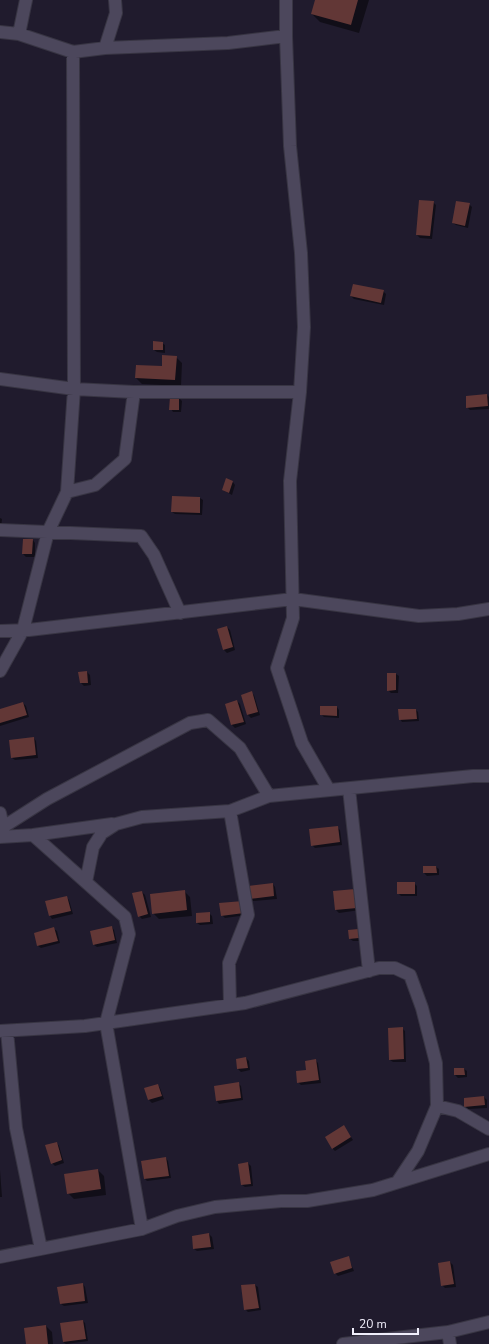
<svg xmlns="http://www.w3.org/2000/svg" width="489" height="1344" font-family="'Nunito Sans',sans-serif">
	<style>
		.shadow { fill: #0007 }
		.building { fill: #623736 }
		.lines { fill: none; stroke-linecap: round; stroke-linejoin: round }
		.street-casing { stroke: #383543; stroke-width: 14 }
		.street { stroke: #4c475c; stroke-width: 12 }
	</style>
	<rect width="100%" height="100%" fill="#201b2d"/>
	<path class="shadow" d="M316 0H369L359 33 320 22 312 14Z
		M433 202 436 205 432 239 420 238 417 235Z
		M469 204 472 207 468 228 456 225 453 223Z
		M383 291 386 294 384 305 354 299 351 296Z
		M162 343 165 345V353L157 352 154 350Z
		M176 357 182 363 181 386 142 384 136 378 137 366 163 368Z
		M487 395 489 397V409L470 410 467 407Z
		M171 398H179L182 401 181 412H173L171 409Z
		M233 482 235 485 232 495 223 490Z
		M200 498 203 500 202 515 175 514 172 512Z
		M0 518 2 519 1 528H0Z
		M33 540 35 543V557H26L23 554Z
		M227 627 230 630 235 650 227 653 224 650 218 630Z
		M87 672 90 675 91 685 84 686 81 683Z
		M396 674 399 676 398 693H391L388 690Z
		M251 693 254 695 260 715 251 718 248 715Z
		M237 701 240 704 246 724 235 728 232 725 226 705Z
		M23 703 26 706 29 717 0 726V710Z
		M337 707 339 710V718L324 717 321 714Z
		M416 710 418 712 419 721 402 722 400 719Z
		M34 738 36 741 38 758 15 760 12 758Z
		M337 827 340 830 342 845 315 848 312 845Z
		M436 867 439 869V875L427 876 424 873Z
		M414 883 417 886V896H401L398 893Z
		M273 884 275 887 277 899 253 901 250 898Z
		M184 891 190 897 192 916 159 919 153 913Z
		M142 892 145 895 151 917 142 919 139 916Z
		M334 892 360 910 339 913 336 910Z
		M66 897 69 900 73 914 52 919 50 916Z
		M243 902 247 915 225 918 222 915Z
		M209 913 212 916 213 924 200 925 197 923Z
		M112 927 114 930 117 943 97 947 94 945Z
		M54 929 57 931 60 943 41 948 38 946Z
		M357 930 360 933 361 941H353L350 939Z
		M402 1028 405 1031 406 1062H393L390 1060Z
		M246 1058 249 1061 250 1070 241 1072 238 1069Z
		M316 1061 318 1063 321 1083 301 1085 298 1082Z
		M455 1069H464L467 1071V1077L458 1078 455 1075Z
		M238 1083 241 1086 243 1100 219 1104 217 1101 215 1087Z
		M158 1085 160 1088 164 1099 152 1103 149 1100Z
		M484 1097 487 1100V1108L468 1109 465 1106V1099Z
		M344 1127 353 1140 335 1151 332 1148Z
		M57 1143 59 1146 64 1163 55 1166 52 1163Z
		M166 1158 168 1161 171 1178 147 1181 145 1179Z
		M248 1163 251 1166 253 1186 245 1187 242 1185Z
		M0 1170 2 1197H0Z
		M98 1170 104 1176 106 1195 74 1199 68 1193Z
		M209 1234 212 1237 214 1249 197 1251 194 1249Z
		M348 1257 354 1271 338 1276 335 1273Z
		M450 1262 453 1265 456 1287 445 1288 442 1285Z
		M83 1284 85 1287 88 1303 64 1306 61 1304Z
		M255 1285 258 1287 261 1310 248 1312 245 1309Z
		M83 1321 85 1323 88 1341 66 1344 63 1342Z
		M46 1326 52 1332 53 1344H27Z"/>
	<path class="building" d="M315 0H358L351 25 311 14Z
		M419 200 434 201 430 236 416 235Z
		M456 201 470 203 465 226 452 223Z
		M353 284 384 290 381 303 350 296Z
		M153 341 163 342V350H153Z
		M162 355 177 356 175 380 135 378 136 365 162 366Z
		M487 394 488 406 466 408V396Z
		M170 397H179V410H169Z
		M226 478 233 481 229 493 222 490Z
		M172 496 200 497V513L171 512Z
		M23 539H33L32 554H22Z
		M227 626 233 647 223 650 217 629Z
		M87 671 88 683H80L78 672Z
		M387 673H396V690L387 691Z
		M252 691 258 712 247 715 241 695Z
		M237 700 244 722 231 725 225 704Z
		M23 702 27 715 0 723V709Z
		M320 706H337V716L320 715Z
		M398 709H416L417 719 399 720Z
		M34 737 36 755 11 758 9 740Z
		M338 826 340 842 311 846 309 829Z
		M423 866H436L437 873H423Z
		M397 882H415V894H397Z
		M273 883 274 896 249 899 248 886Z
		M355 889 357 908 335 910 333 891Z
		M185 890 187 910 152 914 150 894Z
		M142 891 148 914 138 917 132 893Z
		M67 896 71 911 49 916 45 901Z
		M243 901 244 913 221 916 219 903Z
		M210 912V922L196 923V913Z
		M112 926 115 940 93 945 90 931Z
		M54 927 58 941 37 946 34 933Z
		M358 929 359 938 349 939 348 930Z
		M403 1027 404 1059 389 1060 388 1028Z
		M246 1057 248 1068 237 1069 236 1059Z
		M316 1059 319 1080 297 1083 296 1071 306 1070 305 1061Z
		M454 1068H464L465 1075H454Z
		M239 1082 241 1098 216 1101 214 1086Z
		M158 1084 162 1096 148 1100 144 1088Z
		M484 1096 485 1105 464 1107V1098Z
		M344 1125 351 1137 332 1149 325 1137Z
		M57 1142 62 1160 51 1164 45 1145Z
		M166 1157 169 1176 144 1179 141 1161Z
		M248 1162 251 1184 241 1185 238 1164Z
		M98 1169 101 1189 67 1194 64 1174Z
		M209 1233 211 1247 193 1249 192 1236Z
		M349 1256 352 1268 334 1274 330 1262Z
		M450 1261 454 1284 441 1286 438 1263Z
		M83 1283 85 1301 60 1304 57 1287Z
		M255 1284 259 1308 244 1310 241 1285Z
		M83 1320 86 1339 63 1342 60 1323Z
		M46 1325 48 1344H26L24 1328Z"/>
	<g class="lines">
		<defs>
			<path id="street" d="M286 0V36L290 146 301 253 304 327 300 392 290 481 293 618 277 668 302 743 329 790
				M0 32 19 34 73 52 105 48 228 43 286 36
				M19 34 26 0
				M105 48 116 13 115 0
				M0 379 74 389 134 392H300
				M67 492 74 389 73 52
				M0 530 141 536 154 555 180 613
				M0 631 29 630 293 599 419 616 458 614 489 609
				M0 671 23 630 48 532 67 492 95 485 125 459 134 392
				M349 789 369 971
				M0 813 3 827
				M0 829 47 799 190 723 208 720 240 748 269 796
				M33 835 112 824
				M0 837 33 835 125 917 129 934 106 1023 142 1229
				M86 882 93 847 102 833 116 824 142 817 230 811 269 796 473 776H489
				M230 1005 229 963 248 915 230 811
				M0 1031 85 1026 245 1003 379 968H395L410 975 422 1008 436 1063 437 1106 418 1151 398 1181
				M7 1031 16 1128 41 1249
				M437 1106 458 1111 489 1129
				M0 1257 142 1229 177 1216 215 1207 281 1201H307L373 1190 489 1154
				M448 1332 450 1344
				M343 1344 448 1332 489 1322"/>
		</defs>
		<use href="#street" class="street-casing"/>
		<use href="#street" class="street"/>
	</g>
	<path d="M353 1328v6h65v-6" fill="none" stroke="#f1effc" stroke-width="2"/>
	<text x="359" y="1328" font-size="12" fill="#f1effc" stroke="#201b2d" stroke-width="3" paint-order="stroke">20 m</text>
</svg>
